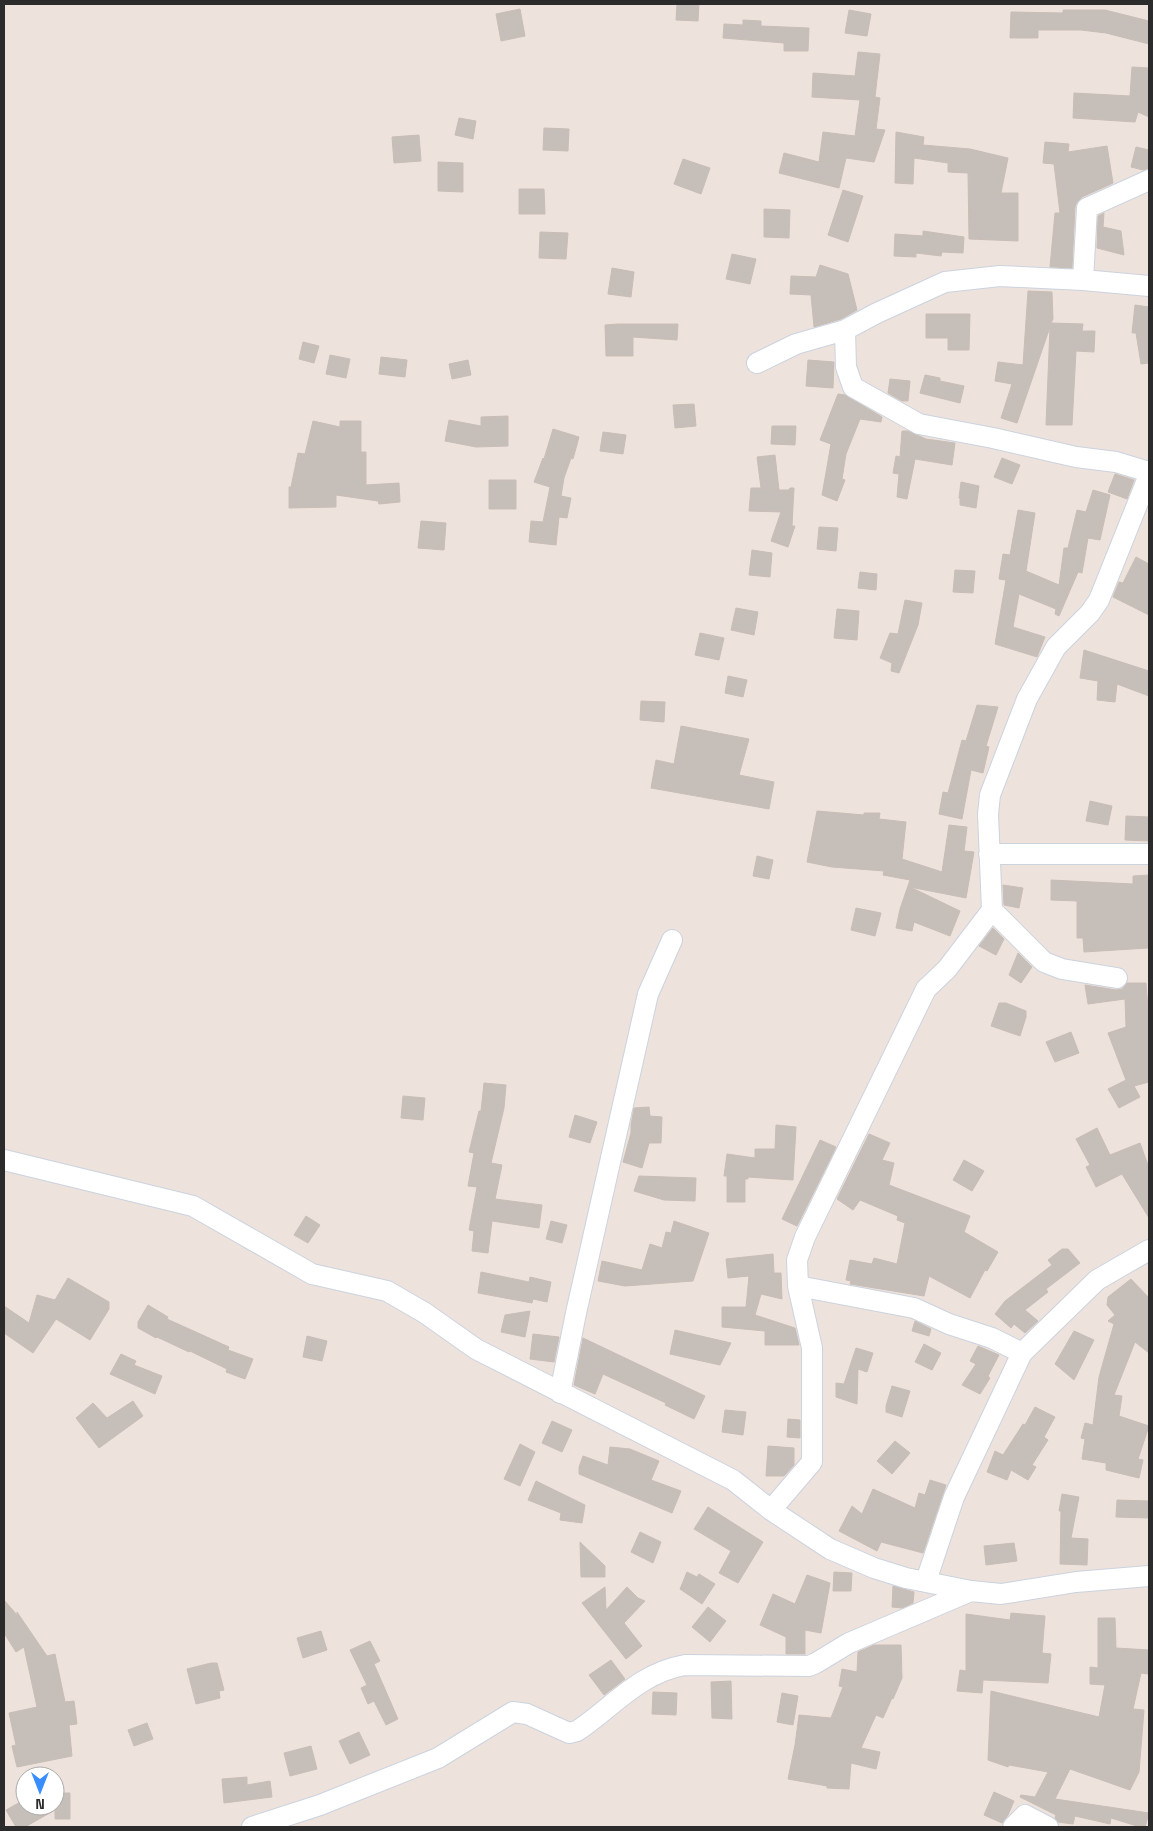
<svg xmlns="http://www.w3.org/2000/svg" width="1153" height="1831" font-family="'Space Grotesk',sans-serif">
	<style>
		.building { fill: #c6beb8; stroke: #c9beb6 }
		.lines { fill: none; stroke-linecap: round; stroke-linejoin: round }
		.street-casing { stroke: #cbd3de; stroke-width: 22 }
		.street { stroke: #fff; stroke-width: 20 }
	</style>
	<rect width="100%" height="100%" fill="#eee2dd"/>
	<path class="building" d="M677 4H699L698 21 676 20Z
		M520 9 525 36 501 41 496 14Z
		M849 10 871 14 867 36 845 33Z
		M1063 10H1105L1149 21V44L1106 33 1081 30H1038V38H1010L1011 12 1063 13Z
		M743 20 761 21V26L809 28 808 51H784V43L723 38 724 24 743 25Z
		M858 52 880 54 875 97 880 98 876 129 885 130 874 162 846 158 839 188 779 173 784 153 819 162 823 132 855 136 860 100 812 97 813 73 855 76Z
		M1132 67 1149 68V117L1138 112 1135 122 1073 118 1074 93 1130 96Z
		M459 118 476 121 473 139 455 135Z
		M544 128 569 129 568 151 543 150Z
		M896 132 924 137 923 145 970 149 1008 158 1001 193H1018V241L969 239 968 173 948 172V163L914 158 913 184 895 183Z
		M419 135 421 161 394 163 392 137Z
		M1045 142 1069 144 1068 152 1107 146 1113 183 1082 197 1077 202 1075 207 1072 268 1050 267 1055 213H1060L1054 164 1043 163Z
		M1136 147 1149 150V168L1143 170 1131 167Z
		M683 159 710 168 701 194 674 184Z
		M438 162 463 163V192L438 191Z
		M519 189H544L545 214H519Z
		M843 190 863 196 848 242 828 235Z
		M764 209 790 210 789 238 764 237Z
		M1104 213 1103 227 1121 231 1124 255 1097 248 1098 216Z
		M923 231 964 237 963 253 942 252 941 256 916 253V257L894 256 895 234 923 236Z
		M540 232 568 233 566 259 539 258Z
		M732 254 756 259 750 284 726 279Z
		M820 265 848 274 857 310 841 319 814 327 811 295 790 294 791 276 816 277Z
		M612 268 634 272 631 297 608 294Z
		M1028 291 1052 292 1053 319 1051 323 1083 324 1082 331H1095L1094 352 1076 351 1072 425H1046L1050 327 1017 423 1001 418 1012 384 995 381 998 362 1023 365Z
		M1135 305 1149 307V363L1141 364 1136 333H1132Z
		M926 314H970L969 350H948V338H926Z
		M618 324H678L677 340 633 337V356H606L605 325Z
		M303 342 319 346 314 363 299 359Z
		M330 355 350 359 346 378 326 374Z
		M381 357 407 360 405 377 379 374Z
		M468 360 471 375 452 379 449 364Z
		M808 360 834 362 833 388 806 386Z
		M925 375 940 378V381L964 386 960 403 920 393Z
		M890 379 910 381 908 401H902L888 393Z
		M838 394 845 395 882 417 881 422 860 419 846 454 842 479 845 480 837 501 822 495 831 444 820 440Z
		M694 404 696 426 675 428 673 405Z
		M508 416V446L476 447 445 441 449 420 481 426V417Z
		M313 421 340 427V421H361V452H366V485L399 483 400 502 379 504 378 501 336 495V507L289 508V487H291L298 453 305 454Z
		M772 426H796L795 445 771 444Z
		M553 429 579 437 573 459 571 458 564 478 561 496 571 498 567 518 559 517 556 545 529 542 531 521 543 522 550 487 534 482 543 458 544 459Z
		M902 431H908L926 439 955 443 952 465 915 459 907 499 897 497 899 474 893 473 896 456 900 457Z
		M603 432 626 435 623 454 600 451Z
		M775 455 779 490H789L790 488H794L792 526H795L788 547 771 541 781 512 749 511 751 488H761L757 457Z
		M1002 458 1020 465 1012 484 994 477Z
		M1115 474 1134 480 1127 499 1108 492Z
		M489 480H516V509H489Z
		M961 482 979 486 976 508 960 505V498H959Z
		M1093 490 1110 495 1100 540 1088 538 1082 573 1078 572 1059 616 1055 614 1056 609 1019 594 1013 627 1045 637 1037 657 995 644 1006 580 999 579 1003 554 1010 555 1018 510 1035 513 1026 571 1059 585 1064 548H1068L1077 510 1086 512Z
		M421 521 446 523 444 550 418 548Z
		M819 527 838 528 836 551 817 549Z
		M752 550 772 553 770 577 749 575Z
		M1136 557 1149 564V615L1113 597 1119 582 1123 583Z
		M955 570 975 571 973 593 953 592Z
		M860 572 877 574 876 590 858 588Z
		M905 600 922 603 918 625 899 673 891 671 892 663 880 658 890 633 898 634Z
		M736 608 758 612 754 635 731 630Z
		M837 609 859 611 857 640 834 638Z
		M700 633 724 638 719 660 695 655Z
		M1084 650 1149 671V696L1117 684 1115 702 1097 700 1098 681 1080 678Z
		M728 676 747 680 743 697 725 693Z
		M641 701 665 702 664 722 640 720Z
		M977 705 998 707 986 746 989 747 983 773 971 770 962 819 939 814 943 792 948 793 962 740 966 741Z
		M681 726 749 739 739 775 774 782 769 809 651 788 656 760 674 764Z
		M1090 801 1112 806 1108 825 1086 821Z
		M817 811 864 815V813H880L879 819 906 822 902 859 942 872 949 825 967 827 964 851 974 852 966 898 910 887 960 911 950 936 914 922 912 931 896 928 900 909 910 880 883 875 884 871 832 867 807 862Z
		M1126 816 1149 817V841L1125 840Z
		M757 856 773 860 769 879 753 876Z
		M1149 875 1148 948 1084 952 1083 938H1077V901L1051 900V880L1133 884V876Z
		M1003 885 1023 888 1019 908 1004 905Z
		M856 908 881 913 875 936 851 930Z
		M993 928 1004 939 996 955 979 946Z
		M1018 953 1032 967 1021 983 1009 975Z
		M1127 983H1146L1149 1021V1082L1134 1086 1140 1097 1119 1108 1108 1089 1126 1080 1108 1033 1126 1027 1125 999 1088 1004 1085 985 1116 990 1122 989Z
		M999 1003H1006L1026 1011V1017L1020 1036 991 1026Z
		M1071 1032 1079 1053 1055 1062 1046 1042Z
		M484 1083 506 1085 504 1108 491 1163 502 1165 495 1199 542 1205 539 1228 492 1221 488 1253 472 1251 474 1231 469 1230 477 1187 468 1186 474 1153 469 1152 479 1111H481Z
		M403 1096 425 1098 423 1120 401 1118Z
		M649 1107 650 1116 662 1117 661 1143H649L642 1168 623 1162 631 1133V1125L634 1108Z
		M575 1115 597 1122 590 1143 569 1137Z
		M776 1125 796 1127 793 1180 748 1177V1179H745V1202H727V1176H724L727 1154 755 1158V1149H775Z
		M1097 1128 1110 1155 1140 1143 1149 1168V1218L1122 1174 1096 1187 1086 1167 1090 1165 1076 1139Z
		M869 1134 890 1143 882 1160 894 1163 889 1185 970 1216 964 1232 998 1252 987 1271 985 1270 970 1298 929 1276 924 1296 850 1284 851 1281 846 1280 850 1260 872 1264 874 1258 897 1264 905 1223 897 1220 898 1216 860 1200 853 1210 837 1199Z
		M820 1140 836 1147 797 1226 782 1219Z
		M964 1160 984 1171 972 1191 953 1180Z
		M639 1176 696 1178 695 1201 664 1200 634 1191Z
		M306 1216 320 1225 308 1243 294 1235Z
		M551 1221 567 1225 562 1243 546 1239Z
		M674 1221 709 1233 693 1281 625 1286 598 1281 602 1261 642 1270 650 1244 662 1248 666 1232 671 1233Z
		M1062 1249H1068L1080 1263 1046 1289 1048 1292 1025 1310 1038 1321 1025 1333 1014 1324 1011 1328 995 1314 1005 1301 1052 1265 1048 1260Z
		M773 1254 774 1273H781L782 1299 761 1294 755 1315 795 1328 799 1345H765V1331L722 1327V1307H746L749 1276 728 1278 726 1259Z
		M481 1272 529 1282 530 1277 551 1282 547 1302 533 1299 532 1303 478 1293Z
		M68 1278 109 1302V1309L90 1340 56 1319 33 1353 4 1333V1306L29 1323 37 1295 55 1300Z
		M1131 1279 1149 1298V1353L1135 1342 1114 1395 1122 1396 1119 1416 1149 1426 1138 1459 1143 1460 1139 1478 1106 1470V1463L1082 1459 1085 1439 1081 1438 1085 1423 1093 1425 1099 1377 1114 1324 1108 1321 1115 1315 1107 1305 1108 1297Z
		M148 1305 168 1317 167 1319 229 1347 228 1350 253 1359 245 1379 226 1372 227 1369 190 1351 189 1352 157 1337 156 1338 138 1328V1322Z
		M530 1311 525 1337 501 1332 505 1315Z
		M915 1321 931 1329 929 1336 912 1331Z
		M675 1330 731 1343 720 1365 670 1354Z
		M1074 1331 1094 1340 1074 1380 1055 1364Z
		M533 1334 559 1337 554 1362 530 1359Z
		M307 1336 327 1341 322 1361 303 1357Z
		M583 1338 705 1396 694 1419 665 1405 666 1403 603 1374 595 1394 574 1385Z
		M924 1344 941 1353 932 1370 915 1362Z
		M978 1346 999 1355 988 1376 990 1378 980 1394 962 1385 976 1364 970 1361Z
		M856 1348 873 1353 867 1372 858 1369 857 1404 836 1397V1383L844 1384Z
		M121 1354 136 1361 134 1365 162 1376 155 1394 110 1374Z
		M892 1386 910 1391 902 1417 886 1412V1406Z
		M133 1401 143 1416 99 1448 76 1418 93 1403 107 1418Z
		M1035 1407 1055 1417 1044 1437 1048 1440 1032 1465 1036 1467 1028 1480 1011 1470 1007 1480 987 1472 995 1451 1003 1455 1023 1424 1025 1425Z
		M725 1410 746 1412 743 1435 722 1432Z
		M788 1419 800 1420V1438L787 1437Z
		M552 1421 572 1430 562 1452 542 1443Z
		M895 1441 910 1453 892 1474 877 1461Z
		M520 1444 535 1452 520 1486 504 1479Z
		M768 1446 794 1448V1465L784 1476H766Z
		M610 1447 630 1449 659 1461 651 1480 681 1491 672 1513 579 1474V1467L583 1456 608 1465Z
		M930 1480 946 1485 923 1553 881 1542 877 1551 839 1531 852 1506 862 1514 873 1489 915 1508 919 1493 925 1495Z
		M536 1481 585 1505 582 1523 560 1520 561 1513 528 1500Z
		M1062 1494 1079 1497 1071 1538 1088 1539 1087 1565 1060 1564 1061 1511H1059Z
		M1117 1500 1149 1501V1518L1116 1517Z
		M708 1507 763 1542 738 1583 719 1573 731 1551 694 1529Z
		M640 1532 661 1542 653 1563 631 1552Z
		M580 1542 605 1566V1577H581Z
		M1014 1543 1017 1561 986 1565 984 1546Z
		M687 1572 697 1577 699 1574 715 1584 702 1604 680 1589Z
		M834 1572 852 1573 851 1591H833Z
		M807 1575 830 1583 821 1633 805 1630V1654H786V1637L760 1625 773 1594 795 1604Z
		M893 1586 914 1592 913 1603 902 1608 892 1607Z
		M605 1587 606 1610 627 1587 638 1598 645 1601 624 1623 642 1646 626 1659 582 1603Z
		M4 1600 17 1615V1612L47 1656 55 1654 65 1702 74 1701 77 1724 69 1725 72 1756 17 1767 12 1746 16 1745 9 1713 37 1707 24 1647 16 1652 4 1633Z
		M708 1607 726 1621 710 1642 692 1627Z
		M1011 1613 1045 1616 1042 1653 1051 1654 1048 1683 983 1680 982 1693 957 1691 960 1670 966 1671V1614L1010 1620Z
		M1098 1618H1115L1116 1648 1149 1650 1148 1674 1141 1673 1133 1709 1144 1710 1139 1772 1130 1790 1070 1769 1055 1799 1149 1813 1145 1827H1140L1111 1818 1110 1824 1075 1816 1073 1824 1058 1822 1055 1818 1056 1815 1020 1797 1021 1795 1035 1797 1048 1772 1009 1765 1008 1767 988 1760 991 1691 1099 1717 1105 1685 1090 1684V1667L1098 1668Z
		M321 1631 327 1650 303 1658 297 1638Z
		M370 1641 380 1661 374 1664 398 1719 386 1725 374 1701 368 1704 361 1688 367 1685 350 1650Z
		M874 1645H901L902 1678 893 1699 892 1698 883 1718 876 1715 861 1748 880 1752 876 1769 851 1763 849 1789 827 1788V1786L788 1779 795 1745 799 1715 831 1718 843 1687 839 1686 842 1669 857 1672 858 1652Z
		M611 1660 625 1679 604 1695 589 1675Z
		M211 1663H217L224 1690 219 1691 220 1698 196 1704 187 1669Z
		M731 1681 732 1719 712 1718 711 1682Z
		M653 1692 677 1693 676 1715 652 1714Z
		M782 1693 798 1696 793 1725 777 1722Z
		M147 1723 153 1739 134 1746 128 1730Z
		M359 1732 370 1755 350 1764 339 1741Z
		M311 1746 317 1769 290 1776 284 1753Z
		M247 1777V1785L270 1781 272 1797 224 1803 222 1779Z
		M994 1792 1014 1801 1008 1815 1002 1823 984 1815Z
		M55 1793H70V1819H55V1810L25 1827H16L6 1810 24 1800 25 1806H55Z"/>
	<g class="lines">
		<defs>
			<path id="street" d="M1083 280 1087 208 1149 180
				M845 330 846 367 853 387 919 424 993 438 1076 457 1116 462 1149 472
				M757 363 796 344 845 330 877 313 945 282 1000 276 1083 280 1149 286
				M989 854H1149
				M1117 978 1062 969 1044 962 992 910 988 814 990 795 1027 699 1056 647 1090 613 1099 600 1149 475
				M4 1160 193 1206 312 1274 387 1291 425 1313 476 1349 733 1480 771 1510 830 1549 874 1568 906 1578 971 1591 1001 1594 1076 1582 1149 1576
				M798 1286 914 1308 949 1324 992 1338 1022 1353
				M560 1393 576 1313 648 994 672 940
				M771 1510 812 1462V1348L798 1286 797 1260 805 1237 926 989 947 969 992 910
				M926 1581 954 1497 1022 1353 1097 1280 1149 1250
				M252 1827 320 1805 438 1758 513 1712 527 1714 569 1733 577 1731C613 1707 639 1673 685 1665L809 1666 816 1663 849 1643 971 1591
				M1013 1827 1025 1815 1048 1827"/>
		</defs>
		<use href="#street" class="street-casing"/>
		<use href="#street" class="street"/>
	</g>
	<rect width="1153" height="1831" fill="none" stroke="#2b2b2b" stroke-width="10"/>
	<g transform="translate(40 1791) rotate(180)"><circle r="24" fill="#ffffff" stroke="#aaaaaa"/>
	<path d="M0-4L9 19L0 12L-9 19Z" fill="#388eff"/>
	<text y="-8" font-size="14" font-weight="bold" text-anchor="middle" fill="#2b2b2b">N</text>
	</g>
</svg>
